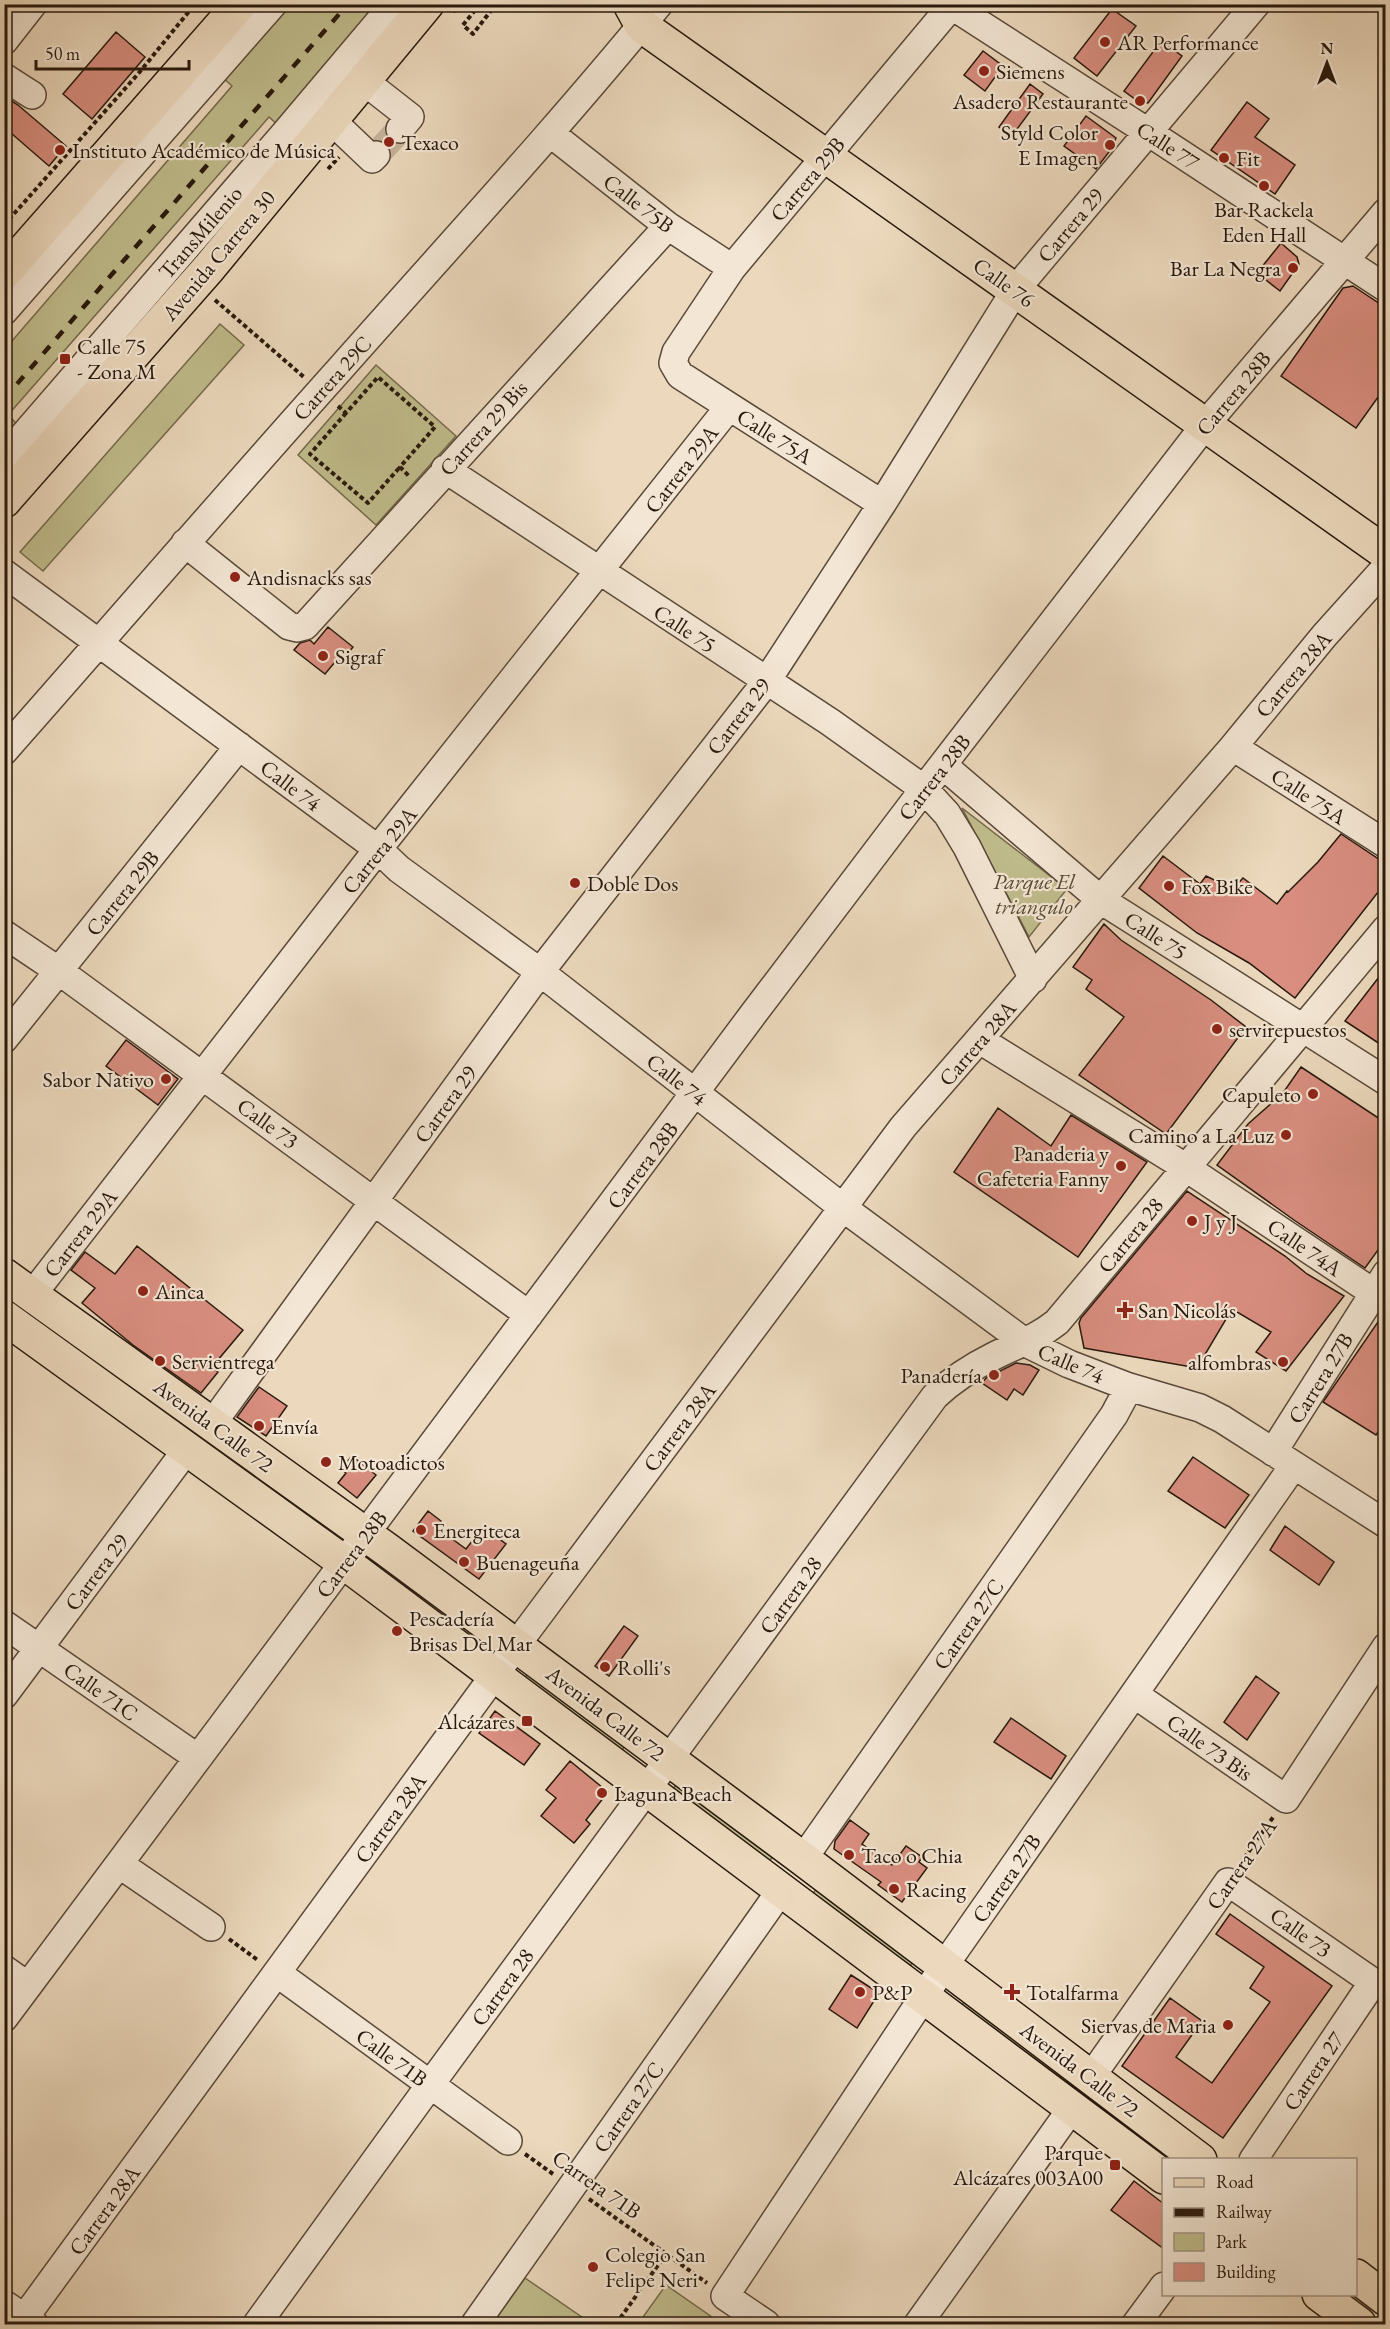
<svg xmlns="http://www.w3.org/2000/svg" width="1390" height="2329" font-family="'EB Garamond',serif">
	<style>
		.green { fill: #c0bc8c; stroke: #746a4c; stroke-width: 1.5 }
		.building { fill: #d98e80; stroke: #28190d; stroke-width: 1.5 }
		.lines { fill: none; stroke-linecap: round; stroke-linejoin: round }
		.minor-tunnel { stroke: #c5b39a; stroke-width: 27; stroke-dasharray: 27 14; stroke-linecap: butt }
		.minor-casing { stroke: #594939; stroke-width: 30 }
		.major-casing { stroke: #28190d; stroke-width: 36 }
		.highway-casing { stroke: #28190d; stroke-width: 36 }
		.path { stroke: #28190d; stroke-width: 4; stroke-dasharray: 4.5 3; stroke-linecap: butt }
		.minor { stroke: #f3e6d4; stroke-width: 27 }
		.major { stroke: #ecd9bd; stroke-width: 33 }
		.highway { stroke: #ecd9bd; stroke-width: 33 }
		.rail { stroke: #28190d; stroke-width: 4.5; stroke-dasharray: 10 10; stroke-linecap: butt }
		.poi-dot { fill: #8f2418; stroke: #f3e6d4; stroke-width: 2 }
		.labels { text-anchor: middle; stroke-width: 4.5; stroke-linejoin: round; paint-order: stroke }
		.poi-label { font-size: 22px; fill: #28190d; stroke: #f3e6d4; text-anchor: start }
		.street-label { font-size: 22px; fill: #28190d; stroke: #f3e6d4 }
		.park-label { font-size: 22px; font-style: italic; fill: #564a33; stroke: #f3e6d4 }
	</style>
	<rect width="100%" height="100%" fill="#ecd9bd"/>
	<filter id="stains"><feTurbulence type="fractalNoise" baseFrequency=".00333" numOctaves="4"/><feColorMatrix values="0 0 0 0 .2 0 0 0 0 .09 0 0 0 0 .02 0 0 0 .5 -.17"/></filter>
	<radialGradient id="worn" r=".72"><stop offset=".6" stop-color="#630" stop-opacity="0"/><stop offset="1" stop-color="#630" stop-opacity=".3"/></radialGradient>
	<path class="green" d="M289 5H382L279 126 269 117 8 415 17 424 5 438V349L232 86 222 77Z
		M220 324 244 345 43 571 20 552Z
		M376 365 456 436 376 525 298 455Z
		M962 808 1067 889 1029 937Z
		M390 1565 487 1637 479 1649 381 1577Z
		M530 1670 628 1742 619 1754 522 1682Z
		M679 1781 775 1853 767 1865 670 1793Z
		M818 1886 916 1958 907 1970 810 1898Z
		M967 1998 1064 2070 1056 2082 958 2010Z
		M1103 2102 1181 2159 1164 2160 1094 2114Z
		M525 2278 592 2324H492Z
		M666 2285 722 2324H638Z"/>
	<path class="building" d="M1112 9 1136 26 1097 76 1074 58Z
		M116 32 145 57 92 119 63 94Z
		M1161 41 1182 56 1148 103 1139 102 1124 91Z
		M983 51 1003 66 985 91 964 75Z
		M1030 84 1043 94 1012 136 999 127Z
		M4 96 18 105 66 146 49 166 4 127Z
		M1247 102 1269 119 1255 137 1295 165 1275 194 1211 150Z
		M1086 116 1116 138 1112 148 1096 169 1064 146Z
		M385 129V135L390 141 403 144 391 157V150L387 144 376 140Z
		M1281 243 1297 257 1299 264 1280 291 1257 273Z
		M1353 286 1386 308V386L1356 428 1281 376 1343 288Z
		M328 627 353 647 339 664 335 662 325 674 294 650 300 643 310 640 314 644Z
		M1341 834 1386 864V882L1295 998 1249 963 1197 933 1139 888 1163 856 1200 884 1206 876 1233 889 1243 878 1277 904 1287 891 1288 892 1318 862Z
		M1104 924 1121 940 1211 1000 1246 1027 1166 1134 1079 1075 1124 1017 1086 989 1092 980 1073 967Z
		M1386 968V1048L1345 1021Z
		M126 1040 178 1079 158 1105 106 1066Z
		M1301 1067 1386 1123V1239L1365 1268 1294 1220 1217 1165 1248 1124 1283 1093Z
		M998 1108 1051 1146 1071 1115 1147 1162 1078 1257 954 1172Z
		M1187 1191 1285 1256 1307 1274 1344 1296 1286 1371 1256 1352 1271 1332 1232 1309 1197 1368 1084 1348 1079 1323 1081 1318Z
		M137 1246 243 1330 212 1367 218 1372 201 1393 133 1345 82 1303 95 1288 71 1270 85 1252 115 1274Z
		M1382 1316 1386 1317V1421L1376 1435 1323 1402Z
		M1016 1363 1030 1365 1039 1370 1023 1395 1014 1389 1007 1400 982 1383 986 1378Z
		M259 1387 287 1406 266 1436 237 1417Z
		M352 1456 376 1475 357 1498 338 1483 346 1473 341 1469Z
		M1193 1457 1249 1495 1225 1528 1168 1491Z
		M428 1511 441 1521 436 1527 466 1549 483 1527 506 1544 479 1579 413 1531Z
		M1285 1526 1334 1562 1319 1585 1270 1550Z
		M624 1626 638 1636 609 1676 595 1666Z
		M1256 1676 1279 1693 1247 1740 1224 1722Z
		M495 1711 540 1744 524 1765 479 1733Z
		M1011 1718 1066 1756 1051 1779 994 1742Z
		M570 1761 608 1792 586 1820 590 1824 574 1843 541 1816 556 1798 546 1790Z
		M850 1820 869 1834 862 1844 892 1865 906 1846 922 1857 919 1862 927 1868 902 1902 878 1885 881 1882 834 1849 835 1841Z
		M1230 1914 1332 1986 1223 2138 1122 2066 1170 1998 1202 2021 1176 2057 1212 2083 1270 2002 1250 1988 1264 1967 1216 1934Z
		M851 1975 879 1993 857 2028 829 2009Z
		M1134 2181 1164 2204V2249L1111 2210Z"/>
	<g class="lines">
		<path class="minor-tunnel" d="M376 155 400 129"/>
		<defs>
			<path id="minor" d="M949 4 1148 132 1386 288
				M4 41 33 4
				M4 77 32 95
				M364 81 410 117 400 129
				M331 120 372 159 376 155
				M550 133 668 226 732 268
				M4 311 273 4
				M4 458 285 133 394 4
				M445 469 830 722 924 789 947 814 967 847 1033 979
				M882 504 680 375 673 363 676 352 732 268 953 4
				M185 543 289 626 297 628 305 626 668 226
				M4 573 378 849 399 869 540 972 842 1207 1026 1343 1069 1364 1129 1387 1200 1408 1222 1419 1386 1524
				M1233 747 1386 844
				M4 751C116 624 227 495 340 369 447 248 557 129 659 4
				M944 766 1101 900 1386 1081
				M4 934 59 971 529 1315
				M4 1039 239 746
				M980 1040 1185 1167 1386 1301
				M32 1295 378 849 729 407
				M212 1424 540 972 766 682 882 504 1016 289 1256 4
				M1273 1452 1386 1274
				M4 1624 198 1758
				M1134 1694 1286 1799 1386 1647
				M4 1695 187 1449
				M803 1859 1114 1415 1129 1387
				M119 1864 211 1927
				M4 1969 28 1986
				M277 1973 508 2141
				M4 2018 754 1013 924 789 1205 425 1386 212
				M1091 2077 1228 1882 1373 1982 1253 2160
				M4 2304 34 2324
				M20 2324 523 1636 903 1127 1233 747 1324 636 1386 567
				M257 2324 430 2085 935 1396C953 1379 972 1367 994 1356 1019 1343 1033 1341 1057 1322L1386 929
				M475 2324 781 1890
				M766 2324 725 2296 944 1966 1294 1465
				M918 2324 1072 2108
				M1136 2324 1164 2286"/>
			<path id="major" d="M630 4 642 26 1386 553
				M4 1275 386 1549 803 1859 1200 2160
				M4 1317 345 1563 1164 2177
				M1356 2276 1386 2299
				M1319 2294 1359 2324"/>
			<path id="highway" d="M4 273 240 4
				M4 501 209 268 427 4"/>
		</defs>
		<use href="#minor" class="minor-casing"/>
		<use href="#major" class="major-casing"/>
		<use href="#highway" class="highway-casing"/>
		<path class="path" d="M480 4 463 25 473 34 496 4
			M453 12 459 4
			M328 169 339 157
			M4 225 138 74 195 4
			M215 300 305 378
			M338 406 346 413 378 377 435 427 400 467 410 477
			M346 413 310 454 368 503 400 467
			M1240 1864 1274 1816
			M229 1939 259 1961
			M525 2154 553 2174
			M589 2199 707 2283
			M616 2324 666 2254"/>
		<use href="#minor" class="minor"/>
		<use href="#major" class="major"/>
		<use href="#highway" class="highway"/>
		<path class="rail" d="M4 399 119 266 348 4"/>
	</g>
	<g class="poi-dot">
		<circle cx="1105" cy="42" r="6"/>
		<circle cx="984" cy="71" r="6"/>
		<circle cx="1140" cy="101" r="6"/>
		<circle cx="389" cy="142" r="6"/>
		<circle cx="1110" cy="145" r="6"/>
		<circle cx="60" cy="150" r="6"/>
		<circle cx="1224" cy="158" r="6"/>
		<circle cx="1264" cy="186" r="6"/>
		<circle cx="1293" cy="268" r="6"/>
		<rect x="59" y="353" width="12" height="12" rx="3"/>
		<circle cx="235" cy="577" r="6"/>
		<circle cx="323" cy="656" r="6"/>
		<circle cx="575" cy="883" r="6"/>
		<circle cx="1169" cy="886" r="6"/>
		<circle cx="1217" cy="1029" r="6"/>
		<circle cx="166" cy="1079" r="6"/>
		<circle cx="1313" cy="1094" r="6"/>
		<circle cx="1286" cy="1135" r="6"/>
		<circle cx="1121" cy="1166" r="6"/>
		<circle cx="1192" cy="1221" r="6"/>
		<circle cx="143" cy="1291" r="6"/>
		<path d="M1122 1301h6v6h6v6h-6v6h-6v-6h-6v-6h6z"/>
		<circle cx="160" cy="1361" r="6"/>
		<circle cx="1283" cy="1362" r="6"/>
		<circle cx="994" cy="1375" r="6"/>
		<circle cx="259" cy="1426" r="6"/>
		<circle cx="326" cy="1462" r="6"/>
		<circle cx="421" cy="1530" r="6"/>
		<circle cx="464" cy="1562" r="6"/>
		<circle cx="397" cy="1631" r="6"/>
		<circle cx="605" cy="1667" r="6"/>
		<rect x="521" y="1715" width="12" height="12" rx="3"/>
		<circle cx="602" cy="1793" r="6"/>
		<circle cx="849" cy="1855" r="6"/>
		<circle cx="894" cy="1889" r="6"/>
		<circle cx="860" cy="1992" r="6"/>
		<path d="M1009 1983h6v6h6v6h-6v6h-6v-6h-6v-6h6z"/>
		<circle cx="1228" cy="2025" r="6"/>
		<rect x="1109" y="2159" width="12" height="12" rx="3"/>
		<circle cx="593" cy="2267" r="6"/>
	</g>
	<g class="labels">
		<g class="poi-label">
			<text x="1117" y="50">AR Performance</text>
			<text x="996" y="79">Siemens</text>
			<text x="1128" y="109" text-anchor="end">Asadero Restaurante</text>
			<text x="1098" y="140" text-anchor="end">Styld Color<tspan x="1098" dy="25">E Imagen</tspan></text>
			<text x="401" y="150">Texaco</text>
			<text x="72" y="158">Instituto Académico de Música</text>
			<text x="1236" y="166">Fit</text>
			<text x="1264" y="217" text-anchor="middle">Bar Rackela<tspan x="1264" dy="25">Eden Hall</tspan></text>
			<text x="1281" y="276" text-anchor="end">Bar La Negra</text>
			<text x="77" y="354">Calle 75<tspan x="77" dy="25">- Zona M</tspan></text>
			<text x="247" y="585">Andisnacks sas</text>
			<text x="335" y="664">Sigraf</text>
			<text x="587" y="891">Doble Dos</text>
			<text x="1181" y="894">Fox Bike</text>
			<text x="1229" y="1037">servirepuestos</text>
			<text x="154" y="1087" text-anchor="end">Sabor Nativo</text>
			<text x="1301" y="1102" text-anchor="end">Capuleto</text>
			<text x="1274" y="1143" text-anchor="end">Camino a La Luz</text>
			<text x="1109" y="1161" text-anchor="end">Panaderia y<tspan x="1109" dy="25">Cafeteria Fanny</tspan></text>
			<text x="1204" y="1229">J y J</text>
			<text x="155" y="1299">Ainca</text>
			<text x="1138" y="1318">San Nicolás</text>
			<text x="172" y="1369">Servientrega</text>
			<text x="1271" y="1370" text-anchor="end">alfombras</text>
			<text x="982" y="1383" text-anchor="end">Panadería</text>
			<text x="271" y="1434">Envía</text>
			<text x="338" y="1470">Motoadictos</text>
			<text x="433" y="1538">Energiteca</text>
			<text x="476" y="1570">Buenageuña</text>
			<text x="409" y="1626">Pescadería<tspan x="409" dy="25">Brisas Del Mar</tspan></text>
			<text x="617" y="1675">Rolli's</text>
			<text x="515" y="1729" text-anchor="end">Alcázares</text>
			<text x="614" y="1801">Laguna Beach</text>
			<text x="861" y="1863">Taco o Chia</text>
			<text x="906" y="1897">Racing</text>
			<text x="872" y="2000">P&amp;P</text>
			<text x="1026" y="2000">Totalfarma</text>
			<text x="1216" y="2033" text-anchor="end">Siervas de Maria</text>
			<text x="1103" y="2160" text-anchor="end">Parque<tspan x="1103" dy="25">Alcázares 003A00</tspan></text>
			<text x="605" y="2262">Colegio San<tspan x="605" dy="25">Felipe Neri</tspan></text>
		</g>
		<g class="street-label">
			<text transform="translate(1168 145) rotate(33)" y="8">Calle 77</text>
			<text transform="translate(807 179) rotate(-50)" y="8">Carrera 29B</text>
			<text transform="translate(639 203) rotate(37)" y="8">Calle 75B</text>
			<text transform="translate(1070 225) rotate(-50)" y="8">Carrera 29</text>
			<text transform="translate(200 232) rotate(-49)" y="8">TransMilenio</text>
			<text transform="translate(218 255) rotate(-50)" y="8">Avenida Carrera 30</text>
			<text transform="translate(1004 282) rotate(35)" y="8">Calle 76</text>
			<text transform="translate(332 378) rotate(-48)" y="8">Carrera 29C</text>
			<text transform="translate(1233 393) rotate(-50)" y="8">Carrera 28B</text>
			<text transform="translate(483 428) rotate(-48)" y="8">Carrera 29 Bis</text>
			<text transform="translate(775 436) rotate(32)" y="8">Calle 75A</text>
			<text transform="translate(681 469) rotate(-52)" y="8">Carrera 29A</text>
			<text transform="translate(685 628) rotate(33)" y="8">Calle 75</text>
			<text transform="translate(1293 674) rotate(-50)" y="8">Carrera 28A</text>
			<text transform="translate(738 716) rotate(-53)" y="8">Carrera 29</text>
			<text transform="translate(934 777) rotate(-52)" y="8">Carrera 28B</text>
			<text transform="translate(291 785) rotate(37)" y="8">Calle 74</text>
			<text transform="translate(1309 796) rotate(33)" y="8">Calle 75A</text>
			<text transform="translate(379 850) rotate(-51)" y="8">Carrera 29A</text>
			<text transform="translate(122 893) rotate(-51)" y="8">Carrera 29B</text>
			<text transform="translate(1156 935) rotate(33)" y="8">Calle 75</text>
			<text transform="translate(977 1043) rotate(-49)" y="8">Carrera 28A</text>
			<text transform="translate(677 1079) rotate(38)" y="8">Calle 74</text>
			<text transform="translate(445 1104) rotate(-54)" y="8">Carrera 29</text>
			<text transform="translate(268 1123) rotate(36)" y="8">Calle 73</text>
			<text transform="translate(642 1165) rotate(-53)" y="8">Carrera 28B</text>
			<text transform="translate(80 1233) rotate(-52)" y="8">Carrera 29A</text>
			<text transform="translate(1130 1235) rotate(-51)" y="8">Carrera 28</text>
			<text transform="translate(1305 1247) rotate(34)" y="8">Calle 74A</text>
			<text transform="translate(1071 1363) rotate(23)" y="8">Calle 74</text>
			<text transform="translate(1320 1378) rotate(-58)" y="8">Carrera 27B</text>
			<text transform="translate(214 1425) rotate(36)" y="8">Avenida Calle 72</text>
			<text transform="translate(679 1427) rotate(-53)" y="8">Carrera 28A</text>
			<text transform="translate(351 1554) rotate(-53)" y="8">Carrera 28B</text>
			<text transform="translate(96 1572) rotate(-53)" y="8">Carrera 29</text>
			<text transform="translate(790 1595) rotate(-54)" y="8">Carrera 28</text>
			<text transform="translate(968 1624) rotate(-55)" y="8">Carrera 27C</text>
			<text transform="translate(101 1691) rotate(35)" y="8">Calle 71C</text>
			<text transform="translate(606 1713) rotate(37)" y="8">Avenida Calle 72</text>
			<text transform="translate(1210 1747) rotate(35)" y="8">Calle 73 Bis</text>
			<text transform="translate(390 1818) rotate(-54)" y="8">Carrera 28A</text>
			<text transform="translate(1241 1864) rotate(-55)" y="8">Carrera 27A</text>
			<text transform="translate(1006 1878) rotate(-55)" y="8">Carrera 27B</text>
			<text transform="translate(1301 1932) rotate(35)" y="8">Calle 73</text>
			<text transform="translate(502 1987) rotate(-54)" y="8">Carrera 28</text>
			<text transform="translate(392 2057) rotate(36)" y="8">Calle 71B</text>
			<text transform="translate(1080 2069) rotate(37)" y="8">Avenida Calle 72</text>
			<text transform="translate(1313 2071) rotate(-56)" y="8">Carrera 27</text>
			<text transform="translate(628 2107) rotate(-55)" y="8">Carrera 27C</text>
			<text transform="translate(597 2184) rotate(35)" y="8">Carrera 71B</text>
			<text transform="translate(104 2210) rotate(-54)" y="8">Carrera 28A</text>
		</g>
		<g class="park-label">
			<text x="1034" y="889">Parque El<tspan x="1034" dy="25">triangulo</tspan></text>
		</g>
	</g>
	<rect width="1390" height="2329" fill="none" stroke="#ecd9bd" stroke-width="24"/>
	<rect x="6" y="6" width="1378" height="2317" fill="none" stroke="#28190d" stroke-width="3"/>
	<rect x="12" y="12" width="1366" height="2305" fill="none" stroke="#28190d" stroke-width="1.5"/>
	<rect x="1162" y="2158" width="195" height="138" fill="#f3e6d4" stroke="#a29484" stroke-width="1.5"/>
	<rect x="1174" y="2178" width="30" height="9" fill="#ecd9bd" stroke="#a29484" stroke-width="1.5"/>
	<text x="1216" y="2188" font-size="18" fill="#28190d">Road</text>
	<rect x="1174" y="2208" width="30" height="9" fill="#28190d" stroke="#a29484" stroke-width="1.5"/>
	<text x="1216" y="2218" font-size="18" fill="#28190d">Railway</text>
	<rect x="1174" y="2233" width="30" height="18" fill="#c0bc8c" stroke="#a29484" stroke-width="1.5"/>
	<text x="1216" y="2248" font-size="18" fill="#28190d">Park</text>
	<rect x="1174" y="2263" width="30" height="18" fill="#d98e80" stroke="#a29484" stroke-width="1.5"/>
	<text x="1216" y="2278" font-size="18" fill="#28190d">Building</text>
	<g transform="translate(1327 63)" stroke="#f3e6d4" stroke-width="4.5" paint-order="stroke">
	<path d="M0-4.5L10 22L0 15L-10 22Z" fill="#28190d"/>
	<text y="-9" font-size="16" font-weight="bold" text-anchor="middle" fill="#28190d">N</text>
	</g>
	<path d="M36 60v9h153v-9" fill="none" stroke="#28190d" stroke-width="3"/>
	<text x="45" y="60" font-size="18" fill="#28190d" stroke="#f3e6d4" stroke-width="4.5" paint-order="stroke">50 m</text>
	<rect width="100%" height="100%" filter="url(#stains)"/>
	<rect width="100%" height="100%" fill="url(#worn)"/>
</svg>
